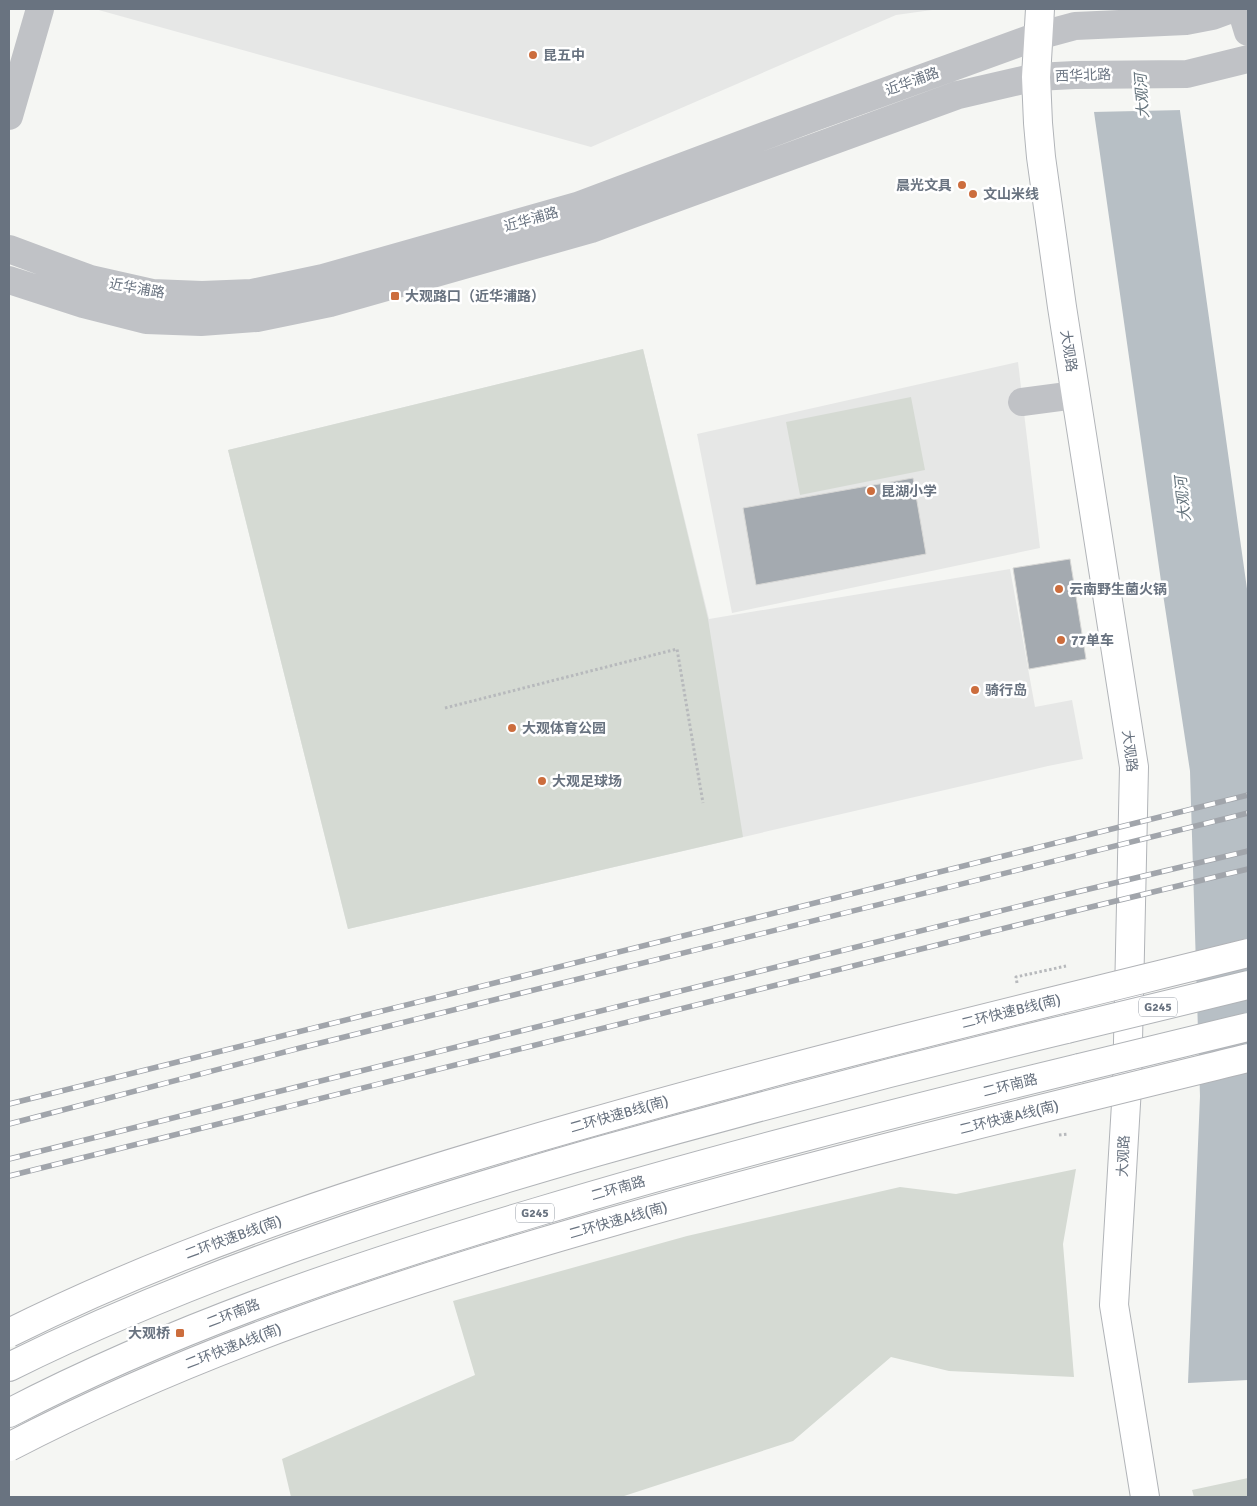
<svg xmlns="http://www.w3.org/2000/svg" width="1257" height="1506" font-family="Signika,'Noto Sans SC',sans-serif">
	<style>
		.built { fill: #e6e7e6 }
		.green { fill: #d5dad3 }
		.water { fill: #b7bfc5 }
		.pier { fill: #f5f6f3 }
		.building { fill: #a4aab0; stroke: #d7d7d5 }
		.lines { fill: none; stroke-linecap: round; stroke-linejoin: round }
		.major-casing { stroke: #b1b4b8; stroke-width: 30 }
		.path { stroke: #b7b9bc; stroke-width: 3; stroke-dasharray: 2.5 2.5; stroke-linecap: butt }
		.minor { stroke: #c0c2c6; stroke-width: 28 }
		.major { stroke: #fff; stroke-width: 28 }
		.rail-casing { stroke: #a1a5ab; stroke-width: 5.5 }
		.rail { stroke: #fff; stroke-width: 4; stroke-dasharray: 11; stroke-linecap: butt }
		.major-bridge-casing { stroke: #b1b4b8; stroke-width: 30; stroke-linecap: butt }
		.highway-bridge-casing { stroke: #b1b3b7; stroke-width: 30; stroke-linecap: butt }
		.major-bridge { stroke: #fff; stroke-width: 28 }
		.highway-bridge { stroke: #fff; stroke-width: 28 }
		.poi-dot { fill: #cc6d3d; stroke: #fff; stroke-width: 2 }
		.labels { text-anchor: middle; stroke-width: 5; stroke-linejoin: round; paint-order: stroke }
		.shield { fill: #fff; stroke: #969da6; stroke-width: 1 }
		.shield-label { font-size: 12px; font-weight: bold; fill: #697380 }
		.poi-label { font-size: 14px; font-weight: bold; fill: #697380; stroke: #fff; text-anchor: start }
		.street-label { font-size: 14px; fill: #697380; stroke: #fff }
		.water-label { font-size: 15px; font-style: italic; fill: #64737c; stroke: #fff }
	</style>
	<rect width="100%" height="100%" fill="#f5f6f3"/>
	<path class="built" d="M95 9H939L896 15 591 147Z
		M643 349 709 619 1010 569 1035 707 1072 700 1083 759 1048 766 348 929 228 450Z
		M1018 362 1040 548 732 613 697 434Z"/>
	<path class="green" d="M643 349 708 619 743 837 348 929 228 450Z
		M911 397 925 470 800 495 786 422Z
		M1076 1169 1063 1244 1074 1377 949 1371 891 1357 793 1441 621 1497H291L282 1459 475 1375 453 1301 687 1236 900 1187 956 1194Z
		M1248 1478V1497H1194L1192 1490Z"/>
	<path class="water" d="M1095 9H1178L1180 111 1248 596V1380L1188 1383 1200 1096 1190 771 1161 581 1094 112Z"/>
	<path class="pier" d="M1092 9H1181L1183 110 1092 112Z"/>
	<path class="building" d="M913 478 926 554 756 585 743 508Z
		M1070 559 1086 659 1029 669 1013 568Z"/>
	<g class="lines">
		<defs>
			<path id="major" d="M1040 9 1036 77 1038 123 1041 157 1062 307 1134 767 1127 1087 1114 1305 1145 1497
				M9 1367C197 1274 394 1210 596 1152 752 1108 909 1067 1067 1029
				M9 1413C177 1326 356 1266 537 1212 716 1158 898 1112 1079 1068"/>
		</defs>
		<use href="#major" class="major-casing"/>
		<path class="path" d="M445 708 677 649 703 803
			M1017 983 1016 977 1066 966
			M1059 1135 1068 1134"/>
		<path class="minor" d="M1241 9 1248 32
			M9 116 40 9
			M9 249 90 279 152 293 202 295 252 293 323 278 577 206 815 117 1038 36 1075 26 1186 21 1212 16 1231 9
			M9 280 83 304 146 320 201 322 257 318 330 303 591 229 958 95 1036 77 1075 75 1187 74 1248 59
			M1022 402 1075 395"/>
		<use href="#major" class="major"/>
		<defs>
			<path id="rail" d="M9 1104 1248 795
				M9 1124 300 1048 1248 813
				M9 1159 1060 896 1248 851
				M9 1176 1062 914 1248 869"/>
		</defs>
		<use href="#rail" class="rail-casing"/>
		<use href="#rail" class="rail"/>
		<defs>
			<path id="major-bridge" d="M1067 1029 1248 985
				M1079 1068 1248 1027"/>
			<path id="highway-bridge" d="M9 1333C192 1242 388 1180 585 1124 804 1061 1026 1008 1248 953
				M9 1447C201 1347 407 1280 615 1221 824 1161 1036 1110 1248 1058"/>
		</defs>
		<use href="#major-bridge" class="major-bridge-casing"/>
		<use href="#highway-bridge" class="highway-bridge-casing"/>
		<use href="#major-bridge" class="major-bridge"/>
		<use href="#highway-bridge" class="highway-bridge"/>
	</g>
	<g class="poi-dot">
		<circle cx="533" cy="55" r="5"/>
		<circle cx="962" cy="185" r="5"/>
		<circle cx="973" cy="194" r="5"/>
		<rect x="390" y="291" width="10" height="10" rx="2.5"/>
		<circle cx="871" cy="491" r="5"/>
		<circle cx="1059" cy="589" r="5"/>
		<circle cx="1061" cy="640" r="5"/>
		<circle cx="975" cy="690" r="5"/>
		<circle cx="512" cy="728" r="5"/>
		<circle cx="542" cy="781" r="5"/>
		<rect x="175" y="1328" width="10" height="10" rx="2.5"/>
	</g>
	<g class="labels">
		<g class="shield">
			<rect x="1139" y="997.5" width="38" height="19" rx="4"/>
			<rect x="516" y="1203.5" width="38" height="19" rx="4"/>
		</g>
		<g class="shield-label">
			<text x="1158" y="1011">G245</text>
			<text x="535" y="1217">G245</text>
		</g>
		<g class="poi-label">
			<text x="543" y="60">昆五中</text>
			<text x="952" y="190" text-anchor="end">晨光文具</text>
			<text x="983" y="199">文山米线</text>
			<text x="405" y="301">大观路口（近华浦路）</text>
			<text x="881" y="496">昆湖小学</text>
			<text x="1069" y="594">云南野生菌火锅</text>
			<text x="1071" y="645">77单车</text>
			<text x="985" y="695">骑行岛</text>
			<text x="522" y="733">大观体育公园</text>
			<text x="552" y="786">大观足球场</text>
			<text x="170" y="1338" text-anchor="end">大观桥</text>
		</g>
		<g class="street-label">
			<text transform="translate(1083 75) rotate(-2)" y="5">西华北路</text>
			<text transform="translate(912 81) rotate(-20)" y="5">近华浦路</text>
			<text transform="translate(531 219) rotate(-16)" y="5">近华浦路</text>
			<text transform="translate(137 288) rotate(10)" y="5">近华浦路</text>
			<text transform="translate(1069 351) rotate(81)" y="5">大观路</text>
			<text transform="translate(1130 751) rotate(83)" y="5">大观路</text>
			<text transform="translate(1011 1011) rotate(-14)" y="5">二环快速B线(南)</text>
			<text transform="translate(1010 1085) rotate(-14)" y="5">二环南路</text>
			<text transform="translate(619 1114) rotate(-16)" y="5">二环快速B线(南)</text>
			<text transform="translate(1009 1117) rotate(-14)" y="5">二环快速A线(南)</text>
			<text transform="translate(1123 1156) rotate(-87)" y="5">大观路</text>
			<text transform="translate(618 1188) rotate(-16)" y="5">二环南路</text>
			<text transform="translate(618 1220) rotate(-16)" y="5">二环快速A线(南)</text>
			<text transform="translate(233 1237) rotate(-20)" y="5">二环快速B线(南)</text>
			<text transform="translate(233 1313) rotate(-21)" y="5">二环南路</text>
			<text transform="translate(233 1346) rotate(-21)" y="5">二环快速A线(南)</text>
		</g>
		<g class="water-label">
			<text transform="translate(1142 96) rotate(-94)" y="5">大观河</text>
			<text transform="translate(1183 499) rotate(-96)" y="5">大观河</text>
		</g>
	</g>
	<rect width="1257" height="1506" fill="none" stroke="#697380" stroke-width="20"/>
</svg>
